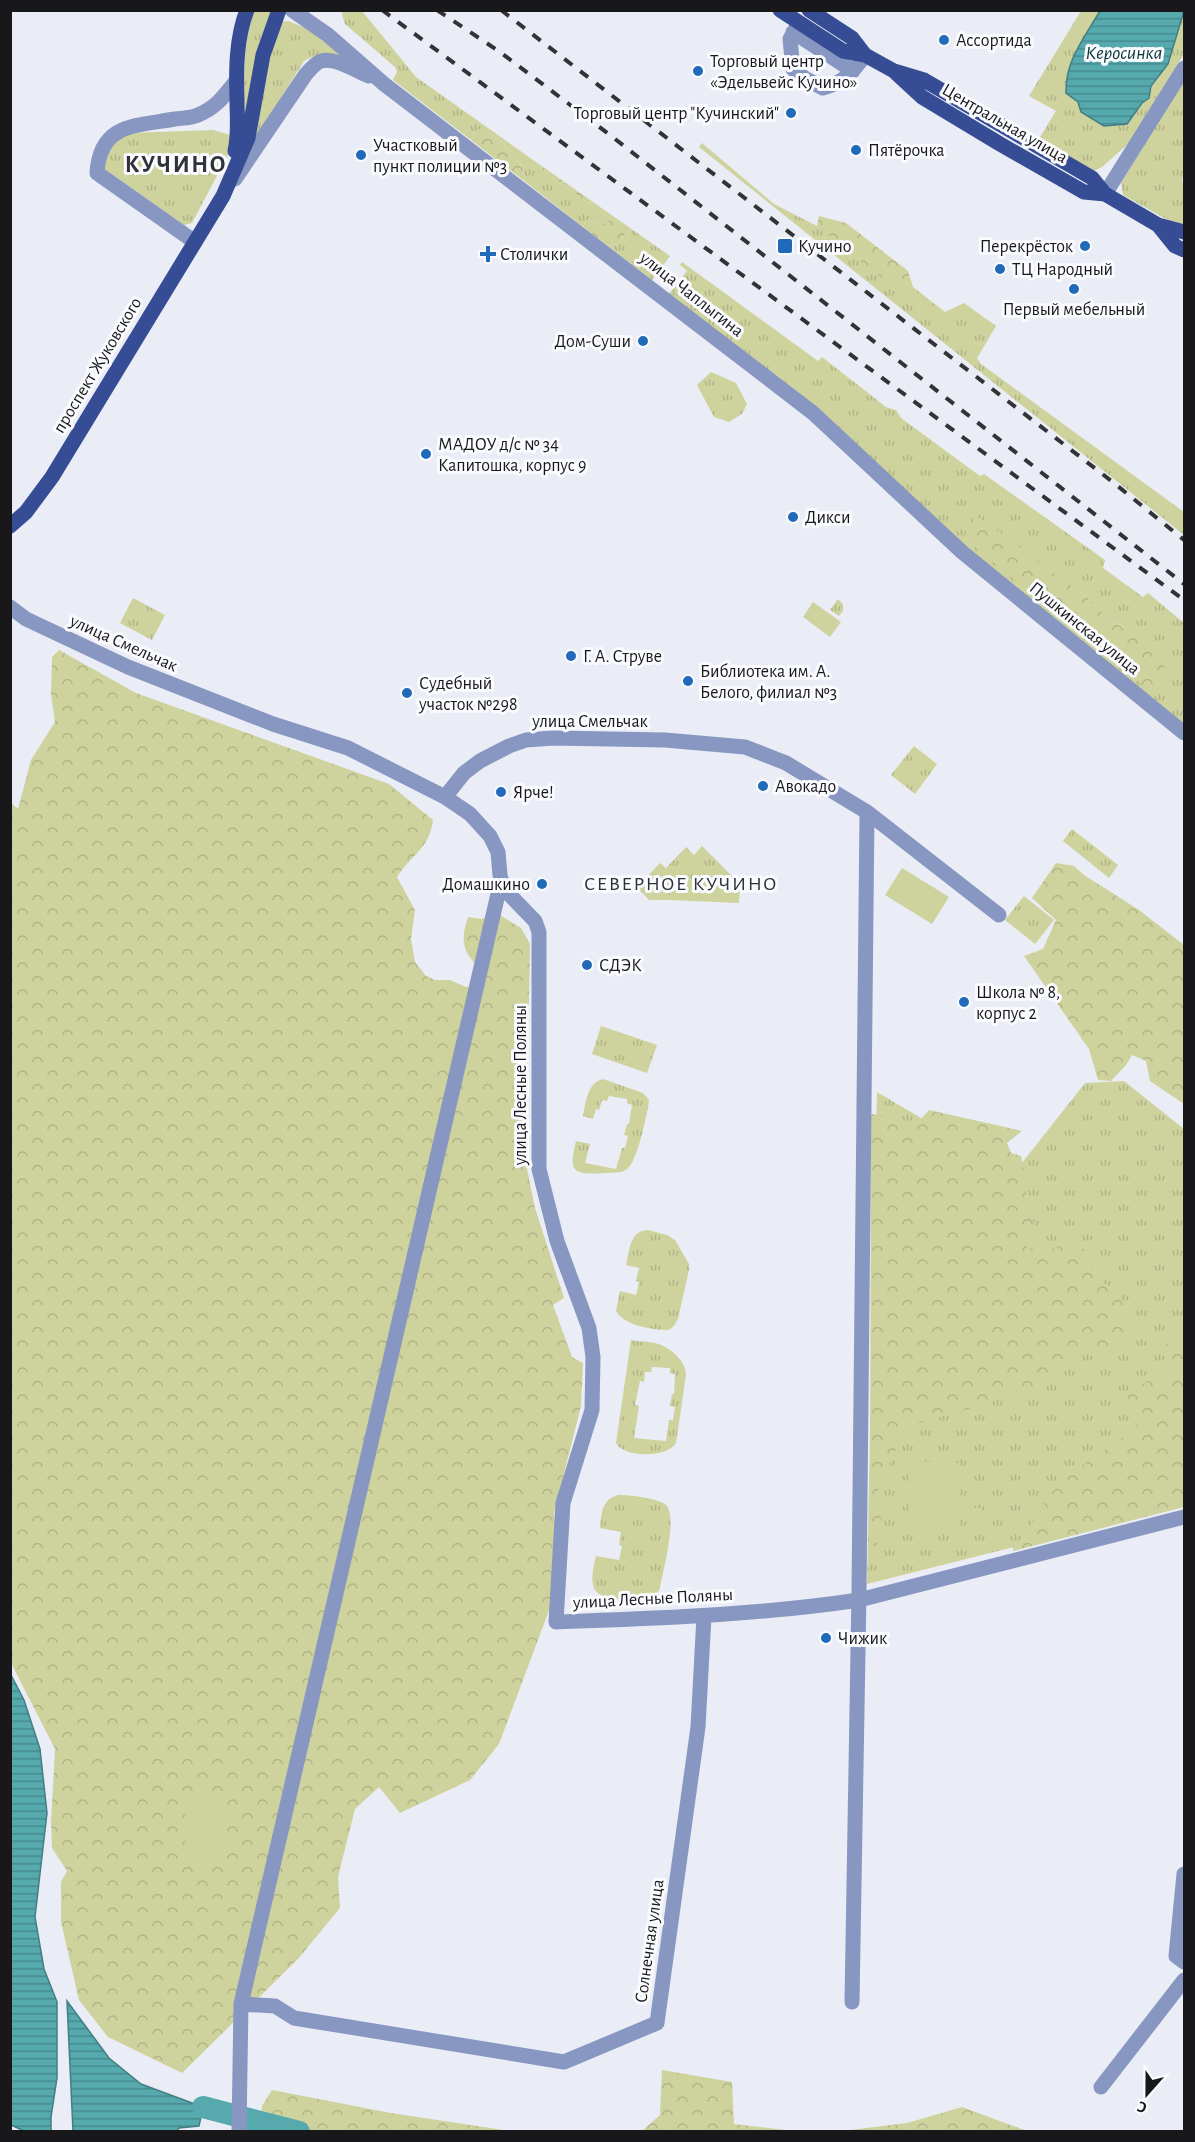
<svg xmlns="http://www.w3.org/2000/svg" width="1195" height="2142" font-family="'Alegreya Sans',sans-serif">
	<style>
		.grass { fill: url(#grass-tufts); fill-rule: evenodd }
		.forest { fill: url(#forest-crowns) }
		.garden { fill: #ced29c }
		.water { fill: url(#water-rules); stroke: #437e82; stroke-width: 1.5 }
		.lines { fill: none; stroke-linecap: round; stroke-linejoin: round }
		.river { stroke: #56aaae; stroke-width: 22 }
		.minor { stroke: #8797c1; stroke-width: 15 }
		.major { stroke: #364d95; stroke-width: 15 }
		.rail { stroke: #323336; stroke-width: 4; stroke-dasharray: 10 10; stroke-linecap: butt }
		.poi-dot { fill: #216aba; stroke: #fafbfe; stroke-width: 2 }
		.labels { text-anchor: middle; stroke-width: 6; stroke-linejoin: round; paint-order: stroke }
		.poi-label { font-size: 18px; fill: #18181b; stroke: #fafbfe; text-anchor: start }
		.street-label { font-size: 18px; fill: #18181b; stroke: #fafbfe }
		.water-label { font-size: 20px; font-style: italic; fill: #0c3638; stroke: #fafbfe }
		.neighbourhood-label { font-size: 20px; letter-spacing: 1.5px; fill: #303239; stroke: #fafbfe }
		.district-label { font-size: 24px; font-weight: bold; letter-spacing: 1.5px; fill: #303239; stroke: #fafbfe }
	</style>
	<defs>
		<pattern id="grass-tufts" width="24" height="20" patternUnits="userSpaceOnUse" patternTransform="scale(1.5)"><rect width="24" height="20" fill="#ced29c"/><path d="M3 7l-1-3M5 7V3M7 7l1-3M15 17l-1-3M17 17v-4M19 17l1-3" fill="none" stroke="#b0b486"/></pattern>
		<pattern id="forest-crowns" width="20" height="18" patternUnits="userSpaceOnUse" patternTransform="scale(1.5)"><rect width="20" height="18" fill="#ced29c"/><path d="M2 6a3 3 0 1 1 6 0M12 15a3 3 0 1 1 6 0" fill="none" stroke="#b0b486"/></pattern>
		<pattern id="water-rules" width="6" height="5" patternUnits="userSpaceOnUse" patternTransform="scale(1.5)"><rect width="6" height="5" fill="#56aaae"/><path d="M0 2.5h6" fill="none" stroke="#46898d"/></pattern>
	</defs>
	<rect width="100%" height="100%" fill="#ebedf6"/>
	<path class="grass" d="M251 11H273L245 123C243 85 244 48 251 11Z
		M343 11H362L416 77 536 162 546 173 612 219 602 224 586 220 583 227 523 180 525 177C520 155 499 135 477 129L471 140 393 80 397 72 395 67 345 24 342 15Z
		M1081 11H1184V54L1128 144 1102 167 1094 171 1037 142 1056 111 1029 96Z
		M288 21 309 29 363 69C341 59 327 47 304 61L250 148 270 51 280 22Z
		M1184 80V166L1182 182 1184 183V229L1123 195 1121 183Z
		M213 130 230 135V151L192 223 184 225 103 168 106 148 129 133Z
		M702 143 774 204 817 226 934 318 938 313 945 312 964 303 996 326 977 358 981 364 1184 512V535L699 147Z
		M630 228 670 256 652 280 605 244 617 245Z
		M682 262 818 361 822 357 886 407 896 410 901 418 980 476 984 474 1105 560 1103 568 1143 597 1148 593 1184 623V725L961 543 669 294 687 271 680 265ZM973 514 1089 599 1110 620 1124 627V670Z
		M711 372 736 383 747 404 742 414 729 422 714 417 697 385Z
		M133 598 165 615 152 640 120 623Z
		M838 599 843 604V611L839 616 830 610Z
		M914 746 937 764 915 794 891 775Z
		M1072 829 1118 865 1109 878 1063 841Z
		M702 846 740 884 739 903 715 902V880L671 879 670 900H649L637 887 660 863 666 868 686 847 694 855Z
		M1024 896 1054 920 1035 944 1005 920Z
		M601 1026 657 1045 647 1073 592 1054Z
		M603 1079 643 1093 649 1100 648 1108C645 1121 637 1162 627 1169 622 1174 611 1172 605 1173 573 1175 568 1173 576 1141L590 1144 585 1163 616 1169 622 1148H625L628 1136 624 1135 627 1124H629L632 1105 627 1103V1099L609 1096 607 1101 602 1100 599 1110 596 1109 593 1119 583 1116C586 1102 587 1083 603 1079Z
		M1124 1081 1184 1129V1504L867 1584 877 1092 1014 1173 1085 1083Z
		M648 1230 667 1235 675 1240 689 1264V1270L678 1319 674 1326 669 1330C654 1330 624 1326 616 1311L620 1291 636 1295 639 1282 636 1281 639 1268 626 1265C630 1250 629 1231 648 1230Z
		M631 1340C640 1342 653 1341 661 1345 673 1350 686 1362 686 1375L676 1443C667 1458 624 1458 616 1443ZM652 1367 670 1368V1373L675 1374 674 1394H672L670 1406 675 1407 673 1420H669L666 1441 634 1438 639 1406 635 1405 640 1381 644 1382 645 1372H651Z
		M618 1495C628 1495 661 1498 667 1506 677 1520 663 1571 660 1588L657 1594 653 1598C637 1599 597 1605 593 1585 591 1576 594 1565 596 1556L619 1560 622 1546 619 1545 621 1532 600 1528C602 1513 601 1500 618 1495Z"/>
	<path class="forest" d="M477 129C499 135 520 155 525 177L523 180 471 140Z
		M536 162 630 228 617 245 605 244 583 227 586 220 602 224 612 219 546 173Z
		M819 216 846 223 908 271 913 287 945 312 939 313 934 319 927 313 820 229 817 226Z
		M973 513 1089 599 1110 620 1123 627 1164 660V677L1160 692 1155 695 964 538Z
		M59 650 136 693 389 784 433 820C430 848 411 855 397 877L415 910 411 939 415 962 426 976 435 980H450L466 987 479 985 483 972C464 953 459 944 468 917L481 919 498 914 521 928 530 944 526 1164 535 1208 564 1298 553 1305 572 1357 583 1363 581 1406 554 1513 557 1540 551 1605 499 1744 470 1780 400 1813 379 1787 355 1809 338 1877 340 1908 298 1959 182 2073 108 2037 79 2000 61 1922V1882L67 1871 52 1848 51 1822 55 1749 11 1663 10 802 18 809 31 760 55 722 51 695 52 657Z
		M1056 863 1074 866 1084 875 1139 910 1184 945V1104L1150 1081 1146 1061 1132 1055 1126 1065 1111 1081 1098 1080 1089 1049 1024 956 1043 949 1056 920 1032 898Z
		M929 1110 1022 1131 1007 1143 1011 1153 1021 1156 1023 1165 1028 1211 1036 1227 1027 1240V1248L1048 1251 1066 1243 1084 1249 1097 1278 1120 1294 1128 1320 1137 1331 1130 1341 1118 1343 1103 1357 1085 1352 1072 1357 1063 1372 1035 1386 975 1407 916 1424 905 1431 889 1464 885 1482 878 1488 883 1532 876 1546H870L871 1114 899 1117 914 1127Z
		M1184 1334V1507L1013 1551V1545C1031 1533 1042 1500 1061 1482 1083 1463 1110 1447 1134 1430L1139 1420 1128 1408 1127 1395 1155 1376 1170 1373 1174 1364 1164 1347 1173 1335Z
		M662 2070 732 2082 734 2124 794 2131H642L660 2115Z
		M272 2090 391 2113 510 2131H260L262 2106Z
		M962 2107 1027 2131H842L907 2123Z"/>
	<path class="garden" d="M813 602 841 622 830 637 803 617Z
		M902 868 949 897 932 924 885 895Z
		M671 879 715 880V902L670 900Z
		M908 1461 960 1463V1527L909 1528Z
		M968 1508H982L981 1526H967Z
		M186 1793 225 1794 223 1865H185Z"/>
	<path class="water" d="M1184 11 1168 64 1151 86 1149 98 1142 103 1127 124 1104 126 1081 112 1078 102 1066 93C1065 61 1084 38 1100 11Z
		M10 1673 24 1700 40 1749 47 1813 35 1917 44 1969 57 2002V2078L51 2117V2131H24L11 2125Z
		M67 2001 109 2058 141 2084 203 2107 199 2126 179 2128 176 2132 73 2131Z"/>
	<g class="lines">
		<path class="river" d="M203 2107 299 2132"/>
		<path class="minor" d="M292 10 328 35 384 84 813 413 962 552 1184 733
			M799 23 790 39 793 69 806 79 823 88C843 83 854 71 865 55
			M793 32 853 71
			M235 179 306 74C311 69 315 63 321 61 336 57 356 71 369 76
			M1105 194 1184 68
			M195 242 97 173C100 123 136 126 175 119 183 118 192 118 198 115 217 107 224 96 236 81
			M10 607 26 619 128 667 273 724 348 748 445 797 470 814 490 836 498 852 500 875 503 888 535 921 539 932V1169L557 1241 589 1328 593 1357 592 1410 563 1503 556 1622C658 1618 759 1615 859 1600L1184 1517
			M445 797 464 773 480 761 509 746 526 740 553 738 665 740 745 747 786 763 867 812 999 915
			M1184 1874 1176 1956 1184 1962
			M852 2002 859 1592 867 812
			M241 2004 275 2006 294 2018 564 2062 657 2023 698 1727 704 1616
			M1101 2087 1184 1980
			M239 2132 241 2004 501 881"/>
		<path class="major" d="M780 10 843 51 865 55 894 71 924 80 1092 178 1105 194 1158 225 1184 232
			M809 10 852 38 865 55
			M896 73 922 97 1000 144 1084 192 1105 194
			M235 151C239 134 237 117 237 99 236 71 236 38 247 10
			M1158 225 1175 246 1184 250
			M10 526 26 512 52 477 223 196 248 138 263 55 279 10"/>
		<path class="rail" d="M382 10 1184 600
			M437 10 500 52 610 135 1184 584
			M501 10 1114 483 1184 540"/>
	</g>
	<g class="poi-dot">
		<circle cx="944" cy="40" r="6"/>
		<circle cx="698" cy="71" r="6"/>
		<circle cx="791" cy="113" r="6"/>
		<circle cx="856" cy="150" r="6"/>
		<circle cx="361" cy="155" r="6"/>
		<rect x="777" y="238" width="16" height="16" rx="3"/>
		<circle cx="1085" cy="246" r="6"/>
		<path d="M485 245h6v6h6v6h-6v6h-6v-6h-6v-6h6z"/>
		<circle cx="1000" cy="269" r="6"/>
		<circle cx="1074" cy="289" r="6"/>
		<circle cx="643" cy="341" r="6"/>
		<circle cx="426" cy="454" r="6"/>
		<circle cx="793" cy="517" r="6"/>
		<circle cx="571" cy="656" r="6"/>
		<circle cx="688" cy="681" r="6"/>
		<circle cx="407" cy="693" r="6"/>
		<circle cx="763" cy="786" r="6"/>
		<circle cx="501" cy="792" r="6"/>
		<circle cx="542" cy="884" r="6"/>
		<circle cx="587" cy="965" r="6"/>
		<circle cx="964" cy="1002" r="6"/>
		<circle cx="826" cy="1638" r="6"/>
	</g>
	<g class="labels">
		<g class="poi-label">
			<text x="956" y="46">Ассортида</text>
			<text x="710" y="67">Торговый центр<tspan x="710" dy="21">«Эдельвейс Кучино»</tspan></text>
			<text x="779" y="119" text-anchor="end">Торговый центр "Кучинский"</text>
			<text x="373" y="151">Участковый<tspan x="373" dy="21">пункт полиции №3</tspan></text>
			<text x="868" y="156">Пятёрочка</text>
			<text x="798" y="252">Кучино</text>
			<text x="1073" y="252" text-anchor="end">Перекрёсток</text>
			<text x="500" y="260">Столички</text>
			<text x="1012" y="275">ТЦ Народный</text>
			<text x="1074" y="315" text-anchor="middle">Первый мебельный</text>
			<text x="631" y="347" text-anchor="end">Дом-Суши</text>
			<text x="438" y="450">МАДОУ д/с № 34<tspan x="438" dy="21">Капитошка, корпус 9</tspan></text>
			<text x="805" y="523">Дикси</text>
			<text x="583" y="662">Г. А. Струве</text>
			<text x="700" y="677">Библиотека им. А.<tspan x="700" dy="21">Белого, филиал №3</tspan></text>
			<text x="419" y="689">Судебный<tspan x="419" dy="21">участок №298</tspan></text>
			<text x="775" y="792">Авокадо</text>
			<text x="513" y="798">Ярче!</text>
			<text x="530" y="890" text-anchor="end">Домашкино</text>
			<text x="599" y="971">СДЭК</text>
			<text x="976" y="998">Школа № 8,<tspan x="976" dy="21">корпус 2</tspan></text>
			<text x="838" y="1644">Чижик</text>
		</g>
		<g class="street-label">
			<text transform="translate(1005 123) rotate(30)" y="6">Центральная улица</text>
			<text transform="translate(692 294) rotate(38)" y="6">улица Чаплыгина</text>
			<text transform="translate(97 365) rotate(-59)" y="6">проспект Жуковского</text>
			<text transform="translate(1085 628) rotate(39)" y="6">Пушкинская улица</text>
			<text transform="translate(124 643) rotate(24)" y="6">улица Смельчак</text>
			<text x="590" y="727">улица Смельчак</text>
			<text transform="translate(520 1085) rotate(-90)" y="6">улица Лесные Поляны</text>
			<text transform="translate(653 1598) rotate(-3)" y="6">улица Лесные Поляны</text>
			<text transform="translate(649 1941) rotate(-82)" y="6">Солнечная улица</text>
		</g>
		<g class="water-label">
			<text x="1124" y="59">Керосинка</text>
		</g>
		<g class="neighbourhood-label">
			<text x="681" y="890">СЕВЕРНОЕ КУЧИНО</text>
		</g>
		<g class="district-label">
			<text x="176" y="172">КУЧИНО</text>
		</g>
	</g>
	<rect width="1195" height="2142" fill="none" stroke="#18181b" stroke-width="24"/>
	<g transform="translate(1147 2094) rotate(201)" stroke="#fafbfe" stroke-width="4.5" paint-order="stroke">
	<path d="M0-4.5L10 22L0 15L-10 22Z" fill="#18181b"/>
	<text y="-9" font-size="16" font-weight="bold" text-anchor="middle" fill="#18181b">С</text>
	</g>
</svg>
